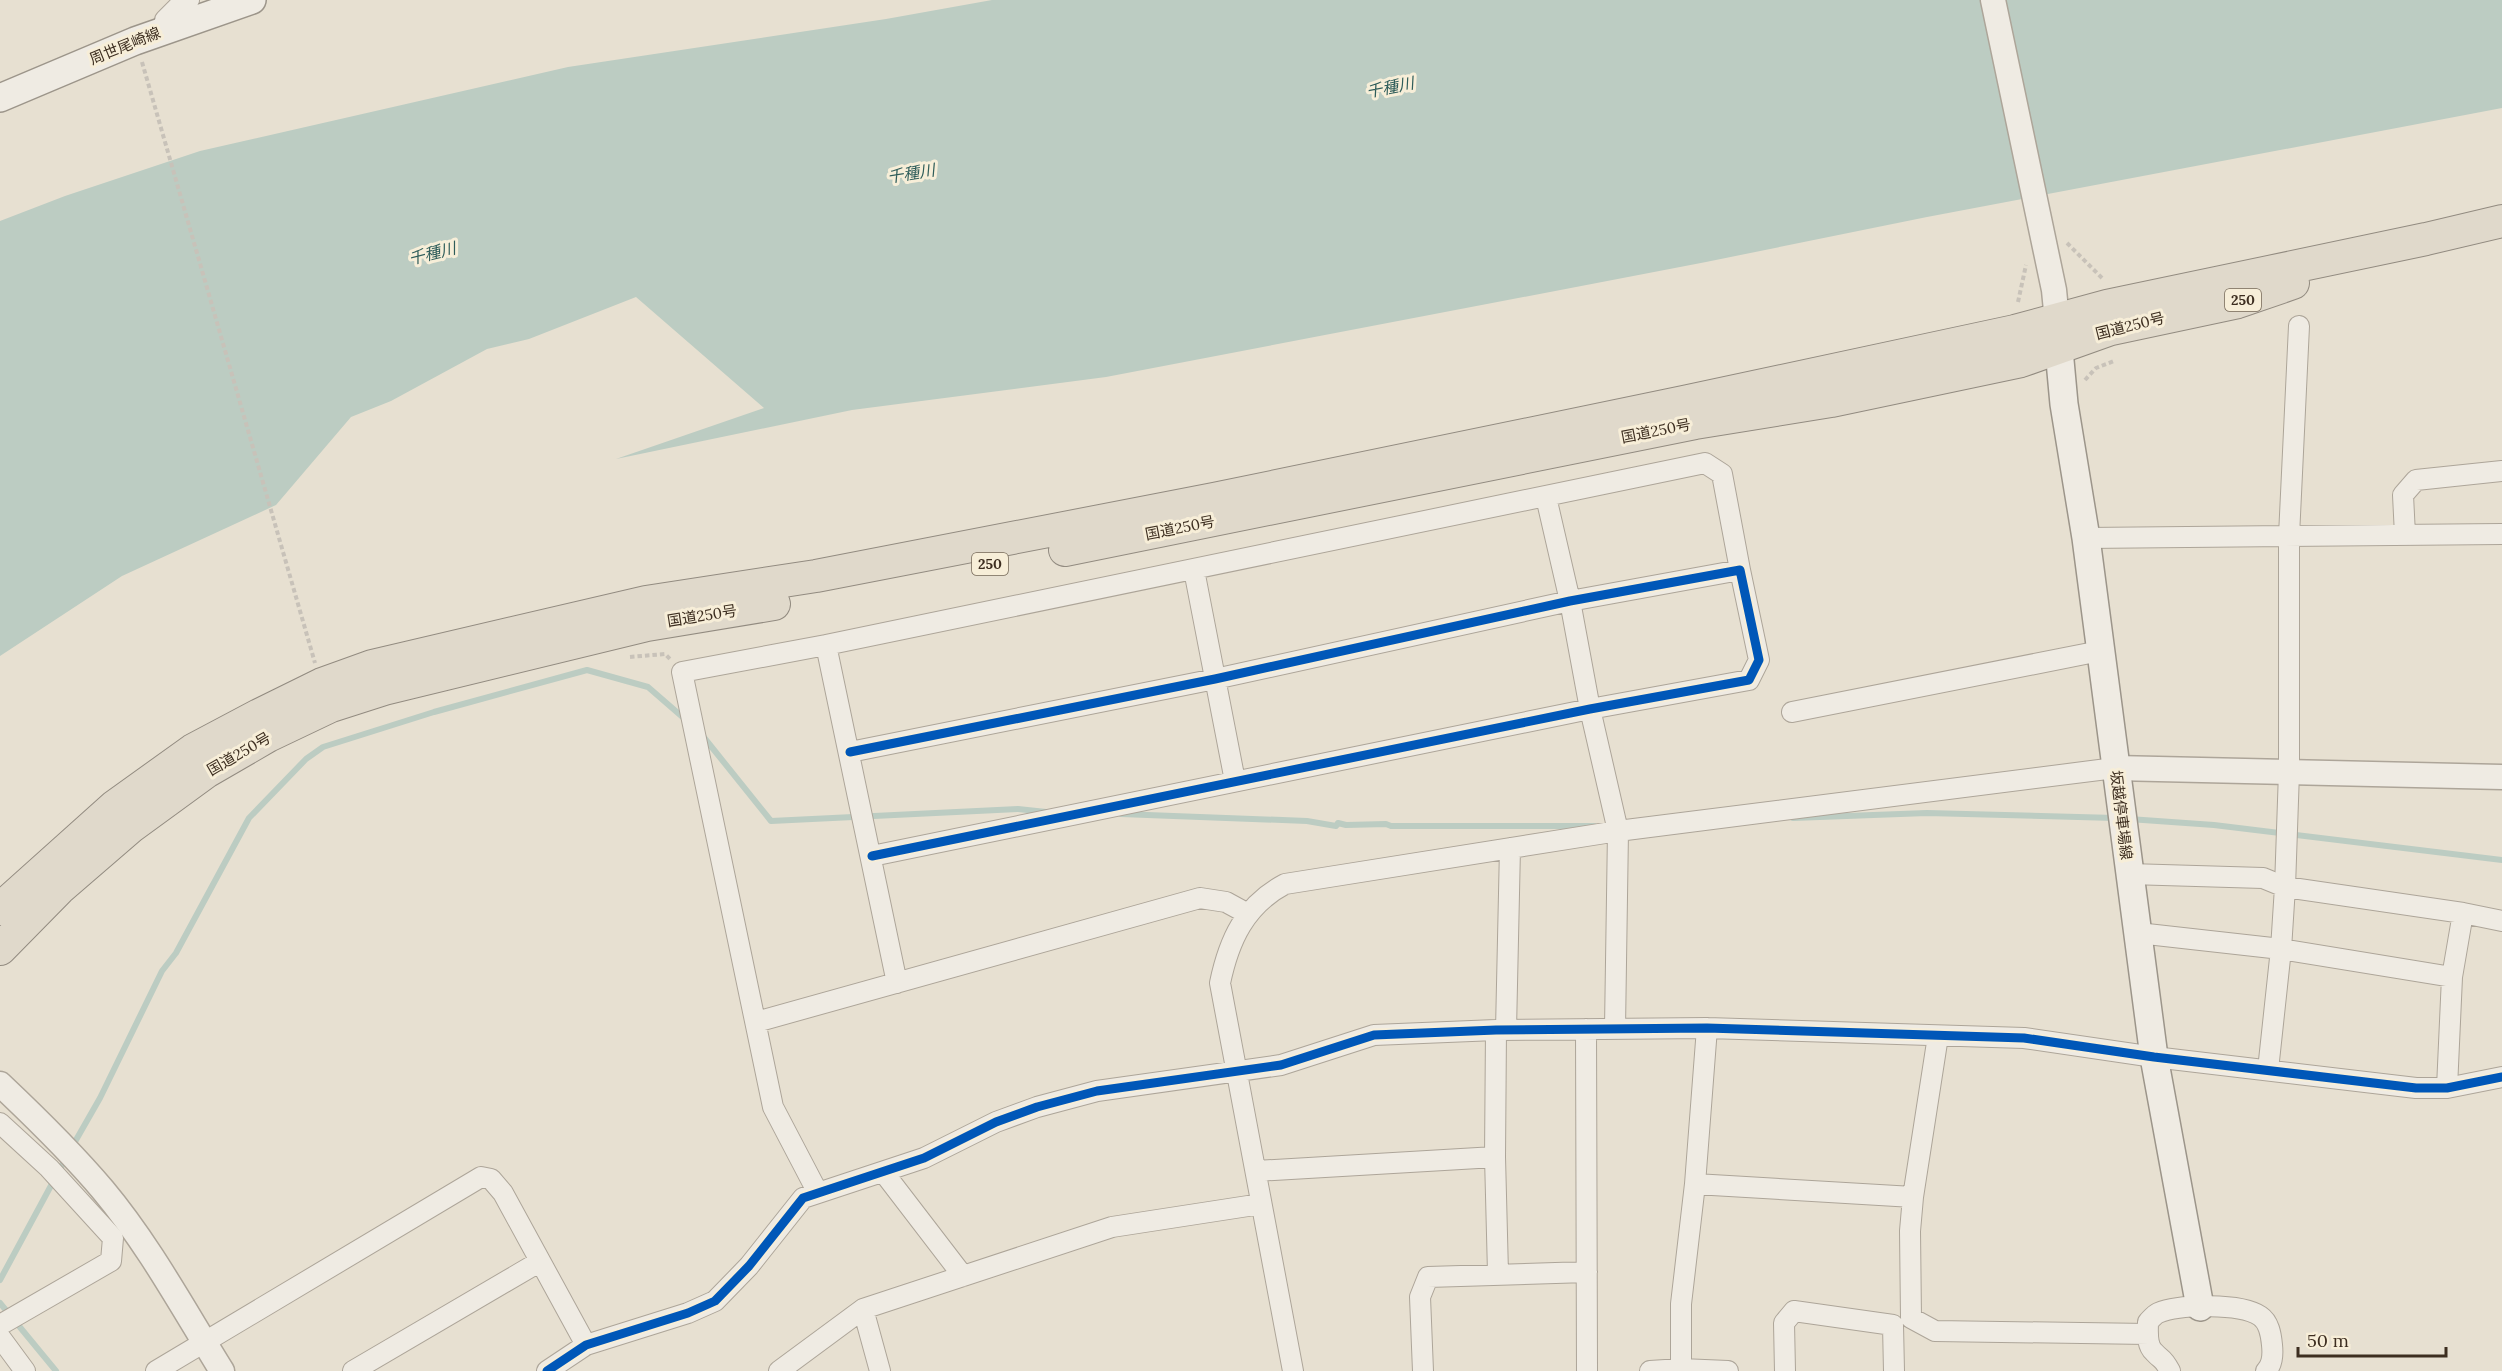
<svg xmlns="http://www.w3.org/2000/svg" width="2502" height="1371" font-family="Lora,'Noto Sans JP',serif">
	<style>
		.water { fill: #bcccc2 }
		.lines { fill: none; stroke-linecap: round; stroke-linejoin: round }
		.stream { stroke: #bcccc2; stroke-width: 6 }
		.minor-casing { stroke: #ada599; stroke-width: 22 }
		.tertiary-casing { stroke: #ada599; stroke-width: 27 }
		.secondary-casing { stroke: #9c958a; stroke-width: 30 }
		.trunk-casing { stroke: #928b80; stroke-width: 34 }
		.path { stroke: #c8c2b9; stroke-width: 4; stroke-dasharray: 4.5 3; stroke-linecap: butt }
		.minor { stroke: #efebe3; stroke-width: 20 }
		.tertiary { stroke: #efebe3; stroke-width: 24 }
		.secondary { stroke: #efebe3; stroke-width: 27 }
		.trunk { stroke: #e0d9cb; stroke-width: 32 }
		.cycleway-casing { stroke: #f7eed8; stroke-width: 13 }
		.cycleway { stroke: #0057b8; stroke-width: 9 }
		.labels { text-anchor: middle; stroke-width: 6; stroke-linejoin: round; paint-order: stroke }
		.shield { fill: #f7eed8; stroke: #756857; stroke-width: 1.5 }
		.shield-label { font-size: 14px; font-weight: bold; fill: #3d2e20 }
		.street-label { font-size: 15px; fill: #3d2e20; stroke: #f7eed8 }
		.water-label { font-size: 16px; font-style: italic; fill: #2f5d5a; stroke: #f7eed8 }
	</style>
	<rect width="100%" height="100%" fill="#e7e0d1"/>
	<path class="water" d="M992 0H2502V108L1927 217 1706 262 1106 377 852 410 616 459 764 408 636 297 529 339 487 349 391 401 351 417 276 505 122 576 0 656V221L65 196 200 151 568 67 886 19Z"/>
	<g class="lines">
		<path class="stream" d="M702 735 771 821 1018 809 1046 812
			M1121 814 1307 821 1336 826 1338 823 1346 825 1386 824 1391 826H1594
			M1793 818 1927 813 2115 818
			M2129 819 2214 825 2502 860
			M72 1147 100 1098 162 971 176 953 249 818 306 759 323 747 434 712 587 670 648 687 686 720
			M0 1280 67 1156
			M0 1303 56 1371"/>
		<defs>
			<path id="minor" d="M165 30V20L180 5 189 0
				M2299 326 2289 536V772L2285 887 2463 913 2502 921
				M1546 497 1570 601 1590 709 1618 831 1615 1028
				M2405 535 2403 495 2416 480 2502 471
				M2086 538 2502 534
				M1194 570 1235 781
				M1792 712 2100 651
				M850 752 1215 679 1570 601 1740 570 1759 660 1749 680 1590 709 872 856
				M2129 874 2263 878 2285 887 2281 949 2268 1070
				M2138 933 2281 949 2452 977
				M897 983 826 645 1705 463 1722 474 1740 570
				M756 1022 1200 898 1226 902 1248 914
				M1586 1029 1587 1371
				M1496 1030 1495 1157 1498 1273
				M1506 1030 1510 848
				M1938 1036 1913 1197 1910 1231 1911 1318 1935 1331 2148 1334
				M2447 1088 2452 977 2463 913
				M0 1123 49 1168 113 1238 111 1261 0 1325
				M1256 1171 1495 1157
				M884 1173 963 1276
				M1695 1184 1913 1197
				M818 1193 773 1107 682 672 826 645
				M863 1309 880 1371
				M0 1337 25 1371
				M1681 1369V1304L1695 1184 1707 1028
				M156 1371 481 1177 491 1179 503 1193 586 1345
				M353 1371 539 1262
				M547 1371 586 1345 688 1313 715 1301 749 1266 803 1198 924 1158 996 1122 1037 1107 1097 1091 1281 1065 1374 1035 1496 1030 1707 1028 2024 1038 2154 1057 2416 1088H2447L2502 1077
				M779 1371 863 1309 1112 1227 1261 1204
				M1293 1371 1220 983C1229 940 1245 905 1285 884L1618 831 2115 768
				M1423 1371 1420 1297 1428 1277 1587 1272
				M1650 1371 1681 1369 1728 1371
				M1785 1371 1784 1323 1794 1311 1893 1325 1894 1371
				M2170 1371C2162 1356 2163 1362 2154 1352 2146 1345 2148 1331 2148 1322 2151 1319 2154 1315 2158 1313 2179 1304 2241 1303 2260 1316 2269 1322 2271 1334 2272 1345 2273 1354 2273 1364 2266 1371"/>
			<path id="tertiary" d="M1993 0 2054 290 2057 321
				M2115 768 2502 777
				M0 1084C36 1118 71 1152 103 1190 149 1245 184 1310 222 1371"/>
			<path id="secondary" d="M0 98 135 41 252 0
				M2057 328 2064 404 2086 538 2154 1057 2200 1307"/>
			<path id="trunk" d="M1065 550 1695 423 1831 401 2021 361 2111 329 2238 302 2293 283
				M0 909 115 806 193 750 259 715 322 684 372 666 646 602 816 576 1214 499 1684 402 2015 331 2107 306 2426 239 2502 221
				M0 949 59 889 132 826 206 772 268 736 331 706 384 689 647 625 774 604"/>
		</defs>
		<use href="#minor" class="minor-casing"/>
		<use href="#tertiary" class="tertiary-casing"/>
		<use href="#secondary" class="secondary-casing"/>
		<use href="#trunk" class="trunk-casing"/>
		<path class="path" d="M142 62 315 663
			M2067 243 2104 280
			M2018 302 2026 265
			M2085 380 2096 368 2114 361
			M630 657 665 654 671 660"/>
		<use href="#minor" class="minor"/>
		<use href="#tertiary" class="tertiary"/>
		<use href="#secondary" class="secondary"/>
		<use href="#trunk" class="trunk"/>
		<defs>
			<path id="cycleway" d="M850 752 1215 679 1570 601 1740 570 1759 660 1749 680 1590 709 872 856
				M547 1371 586 1345 688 1313 715 1301 749 1266 803 1198 924 1158 996 1122 1037 1107 1097 1091 1281 1065 1374 1035 1496 1030 1707 1028 2024 1038 2154 1057 2416 1088H2447L2502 1077"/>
		</defs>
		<use href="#cycleway" class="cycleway-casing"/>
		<use href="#cycleway" class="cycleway"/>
	</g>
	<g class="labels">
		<g class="shield">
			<rect x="2225" y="289" width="36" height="22" rx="4.5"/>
			<rect x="972" y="553" width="36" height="22" rx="4.5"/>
		</g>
		<g class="shield-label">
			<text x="2243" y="305">250</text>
			<text x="990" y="569">250</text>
		</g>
		<g class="street-label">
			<text transform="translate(125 46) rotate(-22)" y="5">周世尾崎線</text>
			<text transform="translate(2130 326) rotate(-14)" y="5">国道250号</text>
			<text transform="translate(1656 431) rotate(-11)" y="5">国道250号</text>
			<text transform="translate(1180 528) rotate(-11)" y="5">国道250号</text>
			<text transform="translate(702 616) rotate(-9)" y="5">国道250号</text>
			<text transform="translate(239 754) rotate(-30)" y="5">国道250号</text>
			<text transform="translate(2121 815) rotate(83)" y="5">坂越停車場線</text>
		</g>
		<g class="water-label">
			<text transform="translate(1390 87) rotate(-11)" y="6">千種川</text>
			<text transform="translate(911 173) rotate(-9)" y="6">千種川</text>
			<text transform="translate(432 253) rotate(-14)" y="6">千種川</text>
		</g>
	</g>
	<path d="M2298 1347v9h148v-9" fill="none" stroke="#3d2e20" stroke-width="3"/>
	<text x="2307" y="1347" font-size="18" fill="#3d2e20" stroke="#f7eed8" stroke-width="4.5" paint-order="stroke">50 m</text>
</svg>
